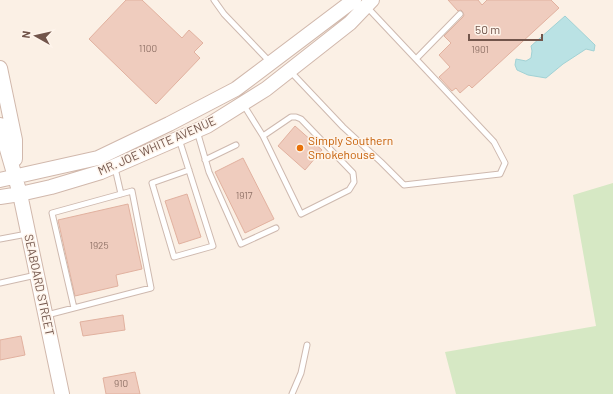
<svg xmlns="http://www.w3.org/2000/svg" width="613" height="394" font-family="Barlow,sans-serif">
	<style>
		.green { fill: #d6e8c4 }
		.water { fill: #bae2e4; stroke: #a1d2d5 }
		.building { fill: #efccbe; stroke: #e1b19f }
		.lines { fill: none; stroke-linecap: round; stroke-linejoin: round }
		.lane-casing { stroke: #ceb9af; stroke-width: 7 }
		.secondary-casing { stroke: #d1b8ac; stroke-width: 16 }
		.lane { stroke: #fff; stroke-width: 5 }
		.secondary { stroke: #fff; stroke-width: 14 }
		.food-dot { fill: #e8710a; stroke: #fef4eb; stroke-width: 1.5 }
		.labels { text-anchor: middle; stroke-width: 3; stroke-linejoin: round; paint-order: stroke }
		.number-label { font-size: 10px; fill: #917368 }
		.food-label { font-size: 12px; fill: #c56008; stroke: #fef4eb; text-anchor: start }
		.street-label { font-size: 12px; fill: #72554b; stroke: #fef4eb }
	</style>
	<rect width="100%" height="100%" fill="#fbf0e5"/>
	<path class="green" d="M613 183V394H456L445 352 596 326 573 195Z"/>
	<path class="water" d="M565 16 595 45 594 51 586 49 563 64 546 78 528 75 517 70 515 65 516 59 526 61 531 58 532 51 531 46Z"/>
	<path class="building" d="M126 0H142L182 38 189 30 203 43 194 52 200 58 156 104 89 39Z
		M448 0H478L482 5 487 0H551L559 8 472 88 469 85 460 93 456 88 452 91 439 77 450 67 439 55 451 43 444 36 463 17 464 15 462 11 461 10 458 11Z
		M295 126 322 150 305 170 278 146Z
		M243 158 274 219 245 233 215 172Z
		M187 194 201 237 179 244 165 201Z
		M128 204 142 269 116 275 118 286 75 296 58 220Z
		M123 315 125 330 83 336 80 322Z
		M21 336 25 355 0 360V340Z
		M135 372 140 394H106L103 378Z"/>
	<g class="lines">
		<defs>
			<path id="lane" d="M214 0 224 14 269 61
				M416 59 460 14
				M290 71 343 127 381 162 404 185 500 174 505 163 494 142 367 7
				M243 104 263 136 301 214 349 190 354 182 353 173 301 119 296 117H291L263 136
				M197 131 209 172 241 244 276 228
				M179 139 213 246 174 257 152 183 189 170
				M205 160 236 145
				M115 168 121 194
				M0 239 27 234
				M0 283 36 275
				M47 315 151 288 132 191 52 213 74 308
				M292 394 301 373 307 345"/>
			<path id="secondary" d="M0 68 15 140V159
				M0 125 20 194 62 394
				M0 180 98 158 169 124 236 89 354 0
				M0 197 20 194 51 187 101 172 207 126 266 89 350 23 372 0"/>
		</defs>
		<use href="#lane" class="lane-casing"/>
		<use href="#secondary" class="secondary-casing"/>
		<use href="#lane" class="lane"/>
		<use href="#secondary" class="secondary"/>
	</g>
	<circle class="food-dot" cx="300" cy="148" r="4"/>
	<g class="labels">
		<g class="number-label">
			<text x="148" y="52">1100</text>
			<text x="480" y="53">1901</text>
			<text x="244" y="199">1917</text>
			<text x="99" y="249">1925</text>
			<text x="121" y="387">910</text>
		</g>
		<g class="food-label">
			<text x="308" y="145">Simply Southern<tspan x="308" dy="14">Smokehouse</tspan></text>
		</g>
		<g class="street-label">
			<text transform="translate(157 146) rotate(-24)" y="4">MR. JOE WHITE AVENUE</text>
			<text transform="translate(39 285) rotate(78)" y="4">SEABOARD STREET</text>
		</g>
	</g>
	<g transform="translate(36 36) rotate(278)" stroke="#fef4eb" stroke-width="3" paint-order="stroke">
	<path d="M0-3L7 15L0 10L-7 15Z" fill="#72554b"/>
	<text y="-6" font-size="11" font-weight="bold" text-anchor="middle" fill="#72554b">N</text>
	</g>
	<path d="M469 34v6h73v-6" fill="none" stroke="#72554b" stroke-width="2"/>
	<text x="475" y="34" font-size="12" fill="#72554b" stroke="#fef4eb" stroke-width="3" paint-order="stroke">50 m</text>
</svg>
